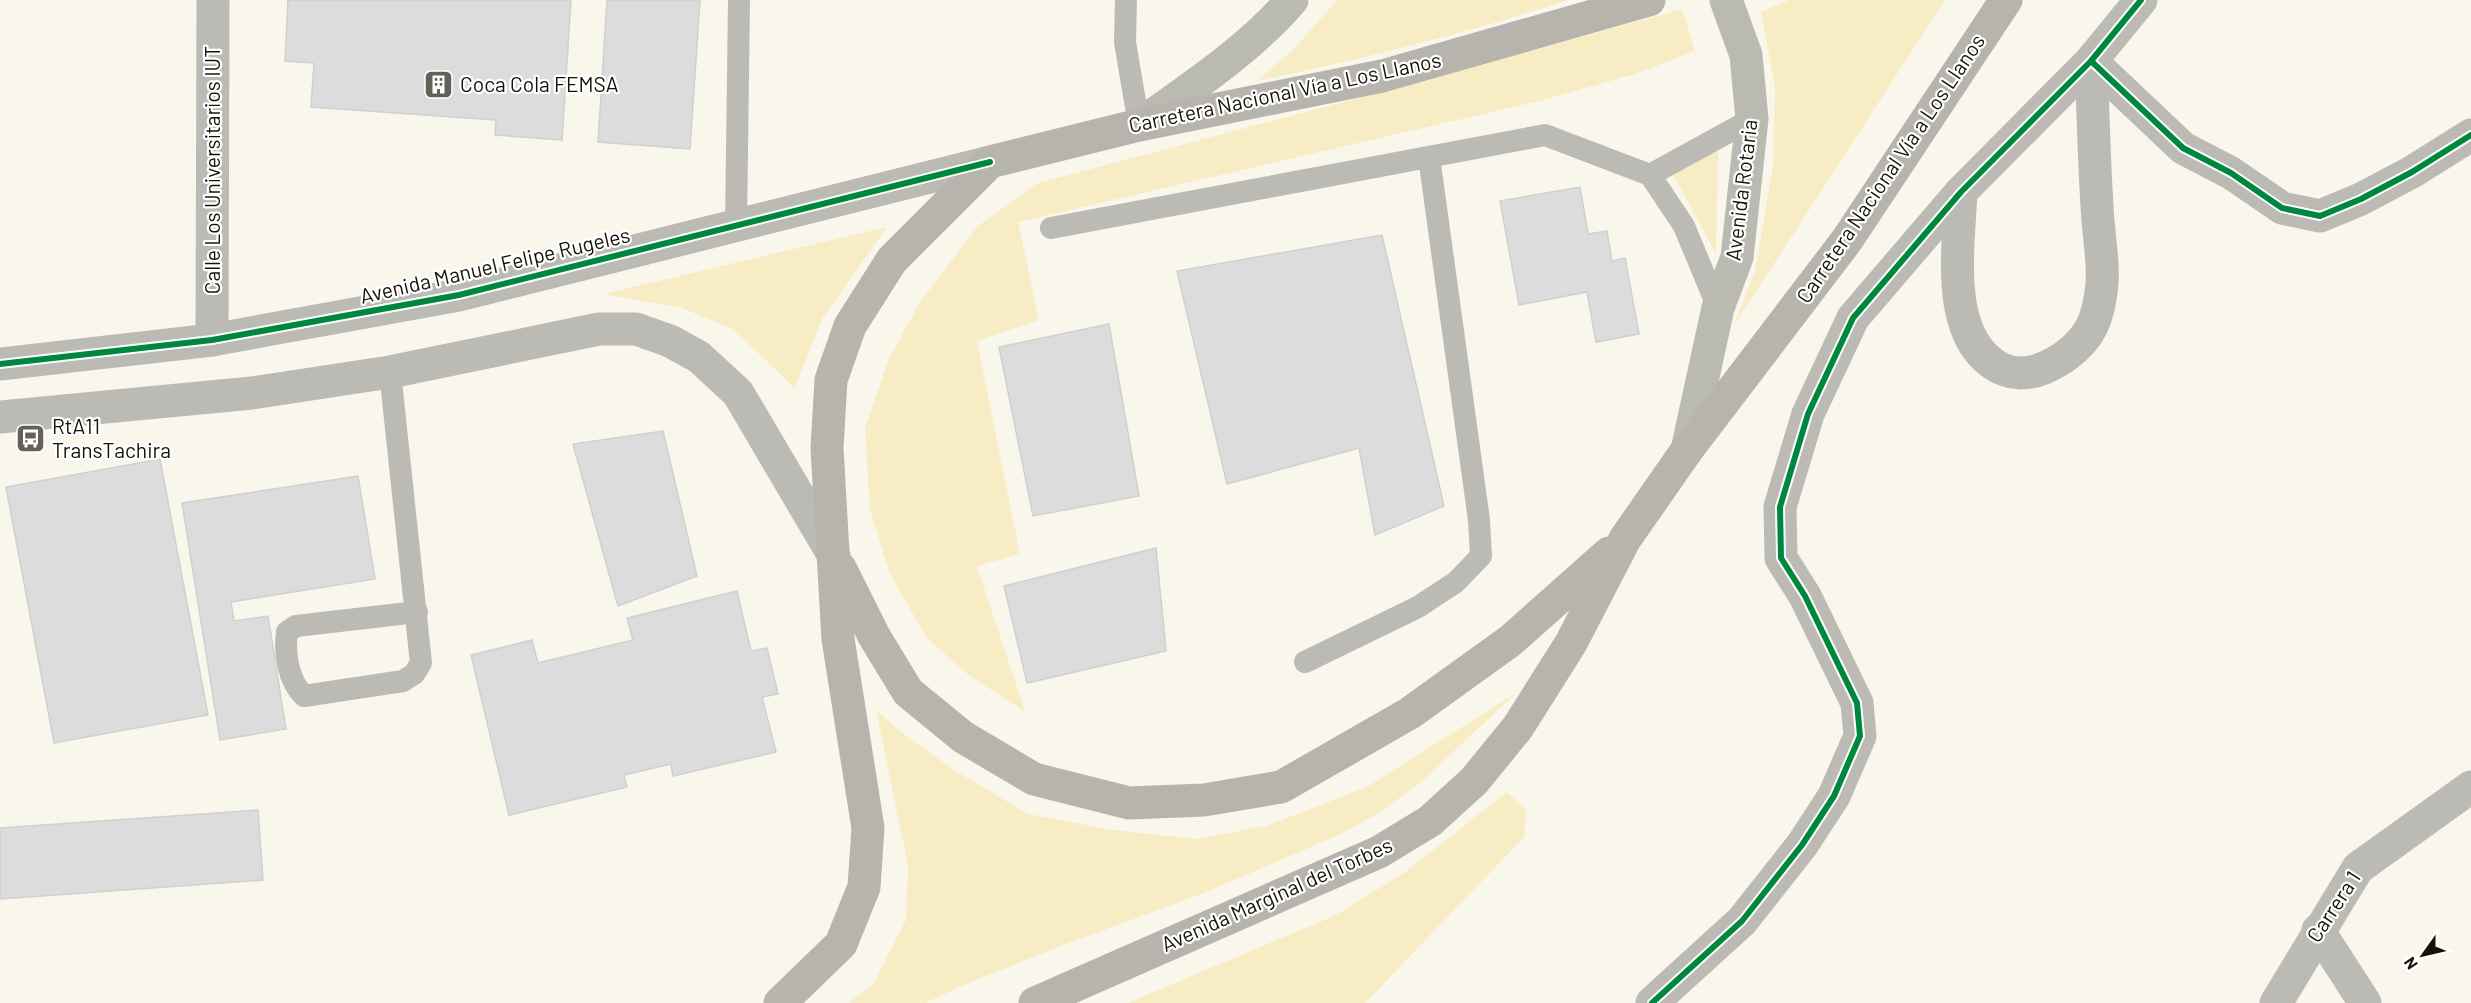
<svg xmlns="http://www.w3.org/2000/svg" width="2471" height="1003" font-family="Barlow,sans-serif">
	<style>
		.green { fill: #f7ecc4 }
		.building { fill: #dadddb; stroke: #ced1ce; stroke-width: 1.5 }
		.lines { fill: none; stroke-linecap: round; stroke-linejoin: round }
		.service { stroke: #bcbab5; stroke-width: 22 }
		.minor { stroke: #bcbab5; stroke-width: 33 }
		.tertiary { stroke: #bcbab5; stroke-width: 33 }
		.secondary { stroke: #bbbab2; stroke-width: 33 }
		.trunk { stroke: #b6b4ad; stroke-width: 33 }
		.cycleway-casing { stroke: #fff; stroke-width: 10 }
		.cycleway { stroke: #00873e; stroke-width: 6 }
		.labels { text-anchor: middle; stroke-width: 4.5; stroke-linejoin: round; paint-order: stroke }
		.poi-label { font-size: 21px; fill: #141209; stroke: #fff; text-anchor: start }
		.street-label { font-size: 21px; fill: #141209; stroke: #fff }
	</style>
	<rect width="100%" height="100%" fill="#f9f6eb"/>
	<path class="green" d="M1337 0H1568C1466 33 1362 59 1257 81L1294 49Z
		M1789 0H1945L1733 327 1755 271 1773 166 1775 87 1761 12Z
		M1682 9 1695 51 1635 74 1543 100 1018 222 1039 320 977 341 1020 554 977 566 1025 712 966 673 927 638 890 574 870 509 865 428 889 359 920 302 978 226 1038 183 1412 84Z
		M1718 147 1716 254 1672 172Z
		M887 227 822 319 795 388 733 329 682 308 604 294Z
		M1516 693 1420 783 1382 811 1341 834 1204 893 1058 947 968 983 925 1003H849L874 983 906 920 908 865 876 710 906 736 954 770 1028 814 1112 830 1198 839 1266 826 1367 787Z
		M1507 792 1526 810 1524 837 1365 1003H1128L1336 915 1404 873Z"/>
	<path class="building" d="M288 0H571L562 140 495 135 496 120 311 107 314 63 285 61Z
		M607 0H700L690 149 598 142Z
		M1580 187 1588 234 1607 231 1612 261 1625 258 1639 334 1596 342 1587 292 1519 305 1500 201Z
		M1382 235 1444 506 1375 535 1359 448 1227 484 1177 271Z
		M1109 324 1139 496 1033 516 999 347Z
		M663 431 697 576 618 606 573 444Z
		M160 459 208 715 54 743 6 487Z
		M358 476 375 579 231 602 234 621 268 616 286 729 220 740 182 503Z
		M1156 548 1166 651 1027 683 1004 586Z
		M737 591 751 651 767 648 778 694 762 697 776 752 673 776 671 764 624 775 627 787 509 815 471 655 532 640 538 663 633 640 627 618Z
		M258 810 263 880 0 899V828Z"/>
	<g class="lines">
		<path class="service" d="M1126 0 1125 42 1139 125
			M1650 175 1752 119
			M736 226 739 0
			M1051 228 1545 135 1650 175 1684 226 1718 308
			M390 372 421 663 414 674 403 681 304 696C288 680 284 654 287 632L296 626 417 612
			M1305 662 1418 607 1456 582 1481 556 1479 520 1429 157"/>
		<path class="minor" d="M2091 61 2183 148 2231 173 2282 208 2320 216 2361 199 2412 172 2471 135
			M1961 192C1959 246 1943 338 2000 368 2014 375 2030 374 2044 368 2065 359 2087 342 2095 319 2109 275 2099 250 2097 206 2094 158 2093 109 2091 61
			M212 340 213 0
			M2318 930 2365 1003
			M1652 1003 1742 921 1802 845 1834 796 1860 736 1857 703 1805 596 1781 558 1780 507 1808 414 1853 318 1961 192 2091 61 2141 0
			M2276 1003 2358 868 2471 787"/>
		<path class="tertiary" d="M0 364 212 340 459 295 990 162
			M0 417 252 393 390 372 599 329H636L670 341 699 357 738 393 834 556"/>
		<path class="secondary" d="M1139 125C1192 87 1249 50 1292 0
			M1687 450 1718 308 1737 257 1752 119 1746 55 1726 0"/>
		<path class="trunk" d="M840 568 874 636 908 692 963 737 1034 779 1129 803 1204 800 1281 787 1410 713 1510 641 1609 553
			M780 1003 841 944 864 887 868 828 838 639 827 448 831 380 850 326 892 260 990 162 1139 125 1382 76 1649 0
			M1035 1003 1379 852 1430 821 1474 781 1518 727 1571 643 1625 539 1687 450 1847 240 2006 0"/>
		<defs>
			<path id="cycleway" d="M2091 61 2183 148 2231 173 2282 208 2320 216 2361 199 2412 172 2471 135
				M0 364 212 340 459 295 990 162
				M1652 1003 1742 921 1802 845 1834 796 1860 736 1857 703 1805 596 1781 558 1780 507 1808 414 1853 318 1961 192 2091 61 2141 0"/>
		</defs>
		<use href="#cycleway" class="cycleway-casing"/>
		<use href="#cycleway" class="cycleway"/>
	</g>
	<defs>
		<symbol id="building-square" viewBox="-11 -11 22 22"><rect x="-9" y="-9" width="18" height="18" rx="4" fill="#646258" stroke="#fff"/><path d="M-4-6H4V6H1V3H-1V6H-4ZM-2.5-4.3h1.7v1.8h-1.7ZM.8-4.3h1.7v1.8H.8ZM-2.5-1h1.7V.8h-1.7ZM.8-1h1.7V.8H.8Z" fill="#fff"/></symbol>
		<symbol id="bus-square" viewBox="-11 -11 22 22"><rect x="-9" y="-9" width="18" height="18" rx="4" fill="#646258" stroke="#fff"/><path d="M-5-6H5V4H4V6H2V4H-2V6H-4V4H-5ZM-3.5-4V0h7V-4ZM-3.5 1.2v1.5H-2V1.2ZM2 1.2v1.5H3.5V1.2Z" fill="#fff"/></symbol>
	</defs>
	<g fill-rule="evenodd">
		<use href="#building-square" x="422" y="68" width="33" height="33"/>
		<use href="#bus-square" x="14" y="422" width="33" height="33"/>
	</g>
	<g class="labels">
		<g class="poi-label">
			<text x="460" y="92">Coca Cola FEMSA</text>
			<text x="52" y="434">RtA11<tspan x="52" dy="24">TransTachira</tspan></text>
		</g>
		<g class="street-label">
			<text transform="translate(1285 93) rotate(-12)" y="7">Carretera Nacional Vía a Los Llanos</text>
			<text transform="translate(1891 169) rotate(-56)" y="7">Carretera Nacional Vía a Los Llanos</text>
			<text transform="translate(213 170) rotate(-90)" y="7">Calle Los Universitarios IUT</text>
			<text transform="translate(1742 190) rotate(-83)" y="7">Avenida Rotaria</text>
			<text transform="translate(495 266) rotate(-13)" y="7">Avenida Manuel Felipe Rugeles</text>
			<text transform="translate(1277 895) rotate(-24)" y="7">Avenida Marginal del Torbes</text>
			<text transform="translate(2334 907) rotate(-57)" y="7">Carrera 1</text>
		</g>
	</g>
	<g transform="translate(2423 955) rotate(236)" stroke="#ffffff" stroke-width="4.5" paint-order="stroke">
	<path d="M0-4.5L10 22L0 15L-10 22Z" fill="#141209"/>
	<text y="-9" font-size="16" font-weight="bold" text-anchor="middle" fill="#141209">N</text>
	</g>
</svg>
